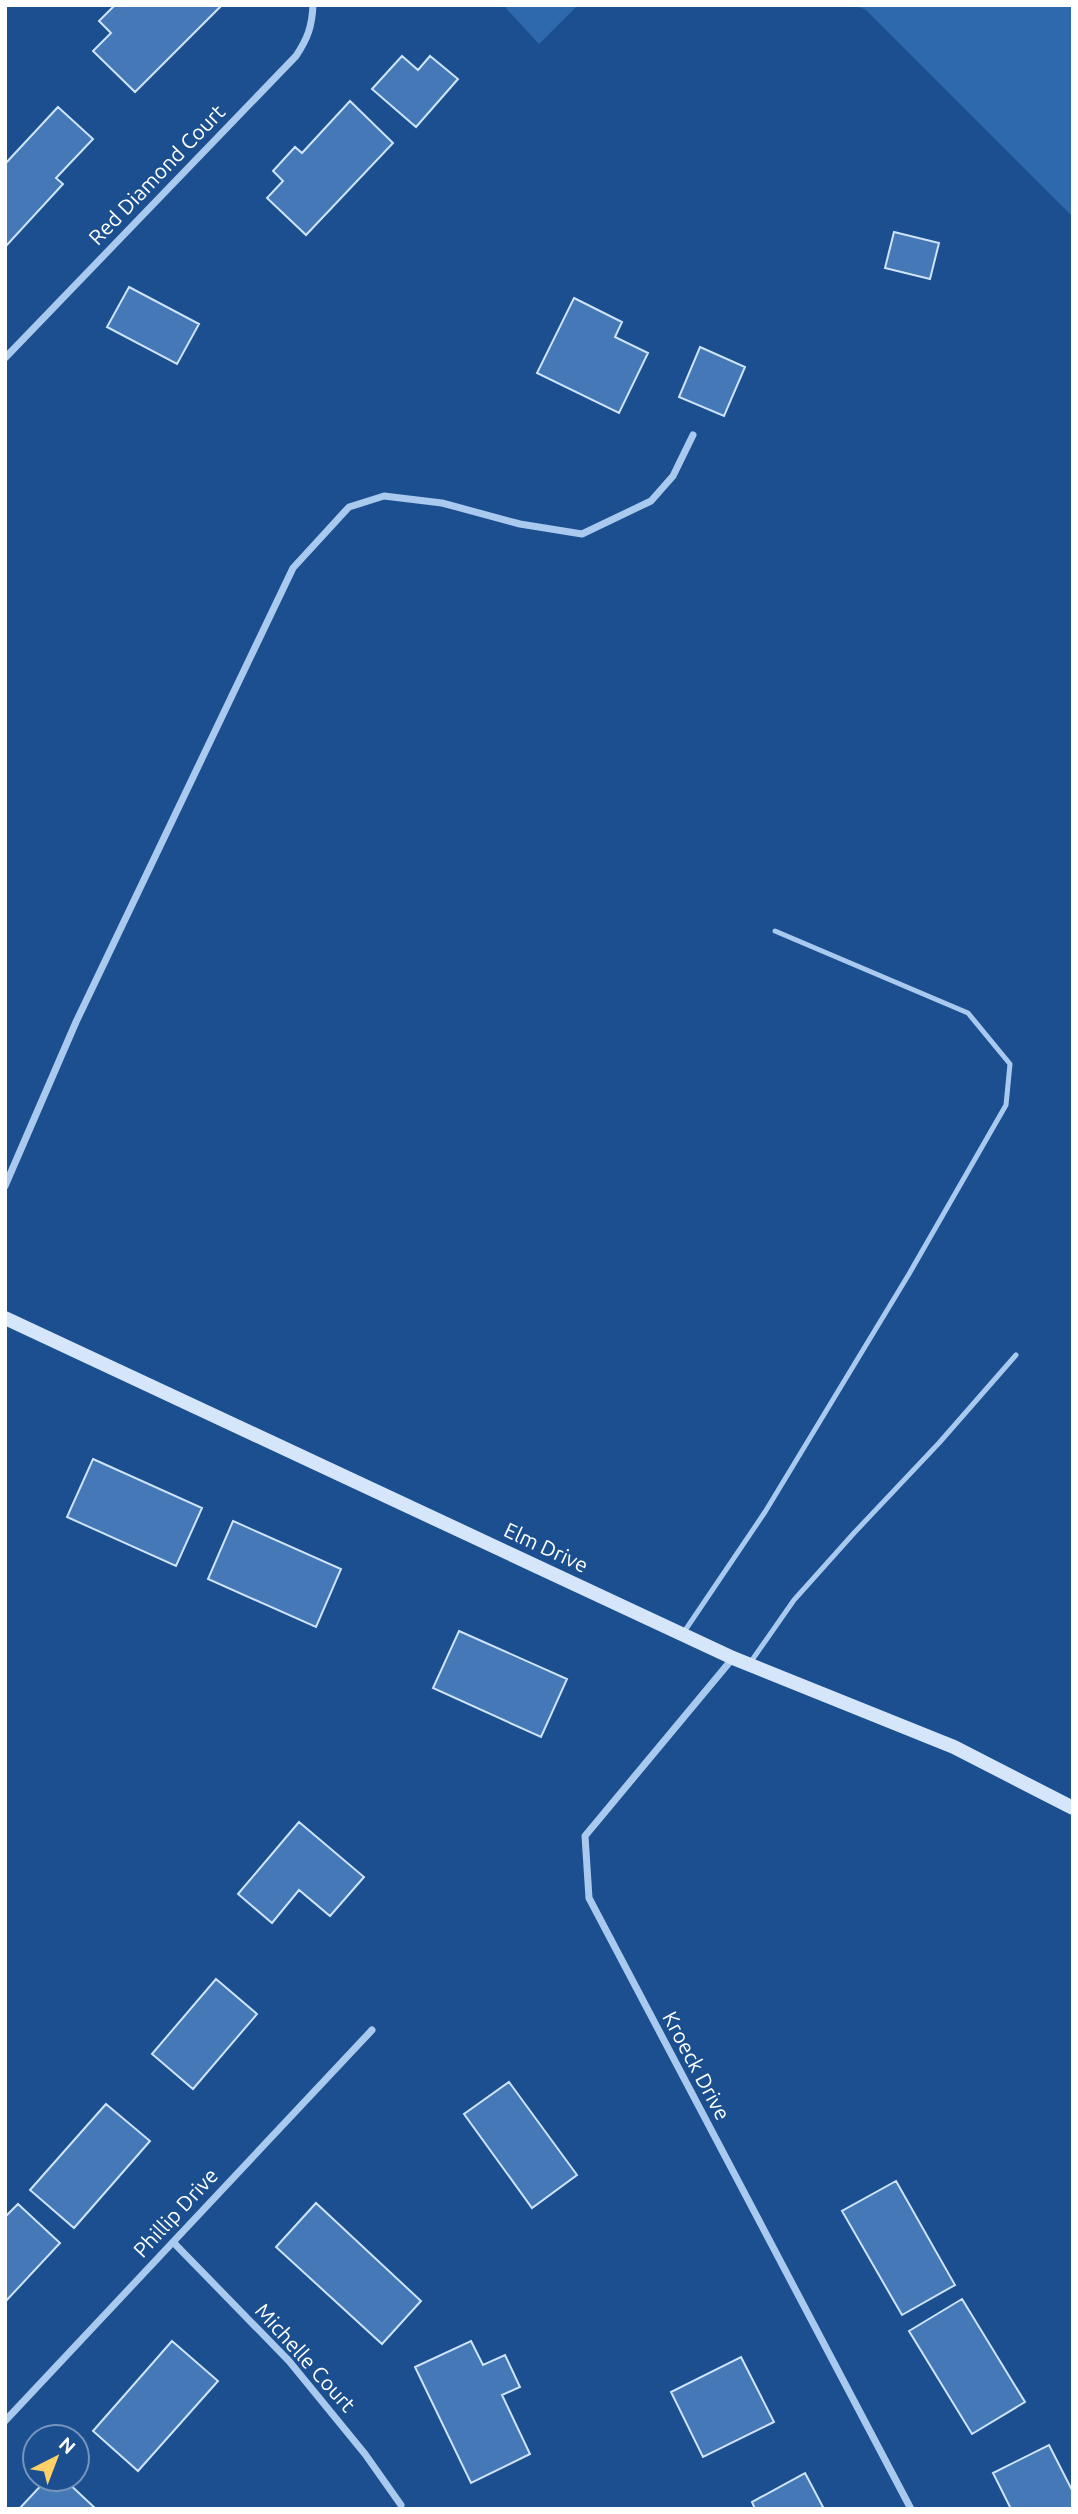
<svg xmlns="http://www.w3.org/2000/svg" width="1078" height="2514" font-family="Ubuntu,sans-serif">
	<style>
		.green { fill: #2e69ad }
		.building { fill: #4478b7; stroke: #cfe3fa; stroke-width: 2 }
		.lines { fill: none; stroke-linecap: round; stroke-linejoin: round }
		.lane { stroke: #a9c9ee; stroke-width: 5 }
		.street { stroke: #a9c9ee; stroke-width: 7 }
		.secondary { stroke: #d6e6fa; stroke-width: 14 }
		.labels { text-anchor: middle; stroke-width: 5; stroke-linejoin: round; paint-order: stroke }
		.street-label { font-size: 21px; fill: #fff; stroke: #1b4f8f }
	</style>
	<rect width="100%" height="100%" fill="#1b4f8f"/>
	<path class="green" d="M503 5H578L539 44Z
		M855 5H1073V217L866 10Z"/>
	<path class="building" d="M115 5H221V6L135 92 93 51 111 33 99 21Z
		M402 56 418 70 430 56 458 79 416 127 372 89Z
		M350 101 393 143 306 235 267 198 283 181 273 171 295 147 302 153Z
		M58 107 93 139 56 178 63 184 6 246 5 164Z
		M894 232 939 243 930 279 885 268Z
		M129 287 199 324 177 364 107 327Z
		M574 298 622 322 615 337 648 353 619 413 537 373Z
		M700 347 745 367 724 416 679 397Z
		M93 1459 202 1508 176 1566 67 1517Z
		M233 1521 341 1569 316 1627 208 1579Z
		M459 1631 567 1679 541 1737 433 1688Z
		M299 1822 364 1877 330 1916 299 1890 272 1923 238 1894Z
		M216 1979 257 2014 193 2089 152 2054Z
		M509 2082 577 2175 532 2208 464 2114Z
		M106 2104 150 2141 74 2228 30 2190Z
		M896 2181 955 2285 902 2315 842 2211Z
		M316 2203 421 2301 382 2344 276 2247Z
		M18 2204 60 2243 5 2302V2217Z
		M962 2299 1025 2402 972 2434 909 2331Z
		M172 2341 218 2381 138 2471 93 2431Z
		M471 2341 483 2365 505 2355 520 2387 502 2395 530 2454 471 2483 415 2367Z
		M741 2357 774 2422 703 2457 671 2392Z
		M1049 2445 1073 2492V2509H1011L993 2473Z
		M805 2473 824 2509H755L752 2502Z
		M47 2479H64L96 2509H19Z"/>
	<g class="lines">
		<path class="lane" d="M684 1632 765 1512 909 1274 1006 1105 1010 1064 968 1013 775 931
			M750 1663 794 1600 854 1533 939 1443 1016 1355"/>
		<path class="street" d="M5 358 296 56C308 38 312 26 313 5
			M5 1186 76 1022 293 568 349 507 384 496 442 503 520 524 582 534 651 501 673 476 693 435
			M733 1658 585 1836 589 1898 911 2509
			M173 2242 289 2361 365 2454 401 2505
			M5 2421 372 2030"/>
		<path class="secondary" d="M5 1318 733 1658 954 1747 1073 1808"/>
	</g>
	<g class="labels">
		<g class="street-label">
			<text transform="translate(157 175) rotate(-46)" y="7">Red Diamond Court</text>
			<text transform="translate(546 1548) rotate(25)" y="7">Elm Drive</text>
			<text transform="translate(696 2066) rotate(62)" y="7">Kroeck Drive</text>
			<text transform="translate(176 2213) rotate(-47)" y="7">Phillip Drive</text>
			<text transform="translate(305 2358) rotate(48)" y="7">Michelle Court</text>
		</g>
	</g>
	<rect width="1078" height="2514" fill="none" stroke="#ffffff" stroke-width="14"/>
	<g transform="translate(56 2458) rotate(42)"><circle r="33" fill="#1b4f8f" stroke="#7695bc" stroke-width="2"/>
	<path d="M0-5L12 26L0 18L-12 26Z" fill="#ffd166"/>
	<text y="-10" font-size="19" font-weight="bold" text-anchor="middle" fill="#ffffff">N</text>
	</g>
</svg>
